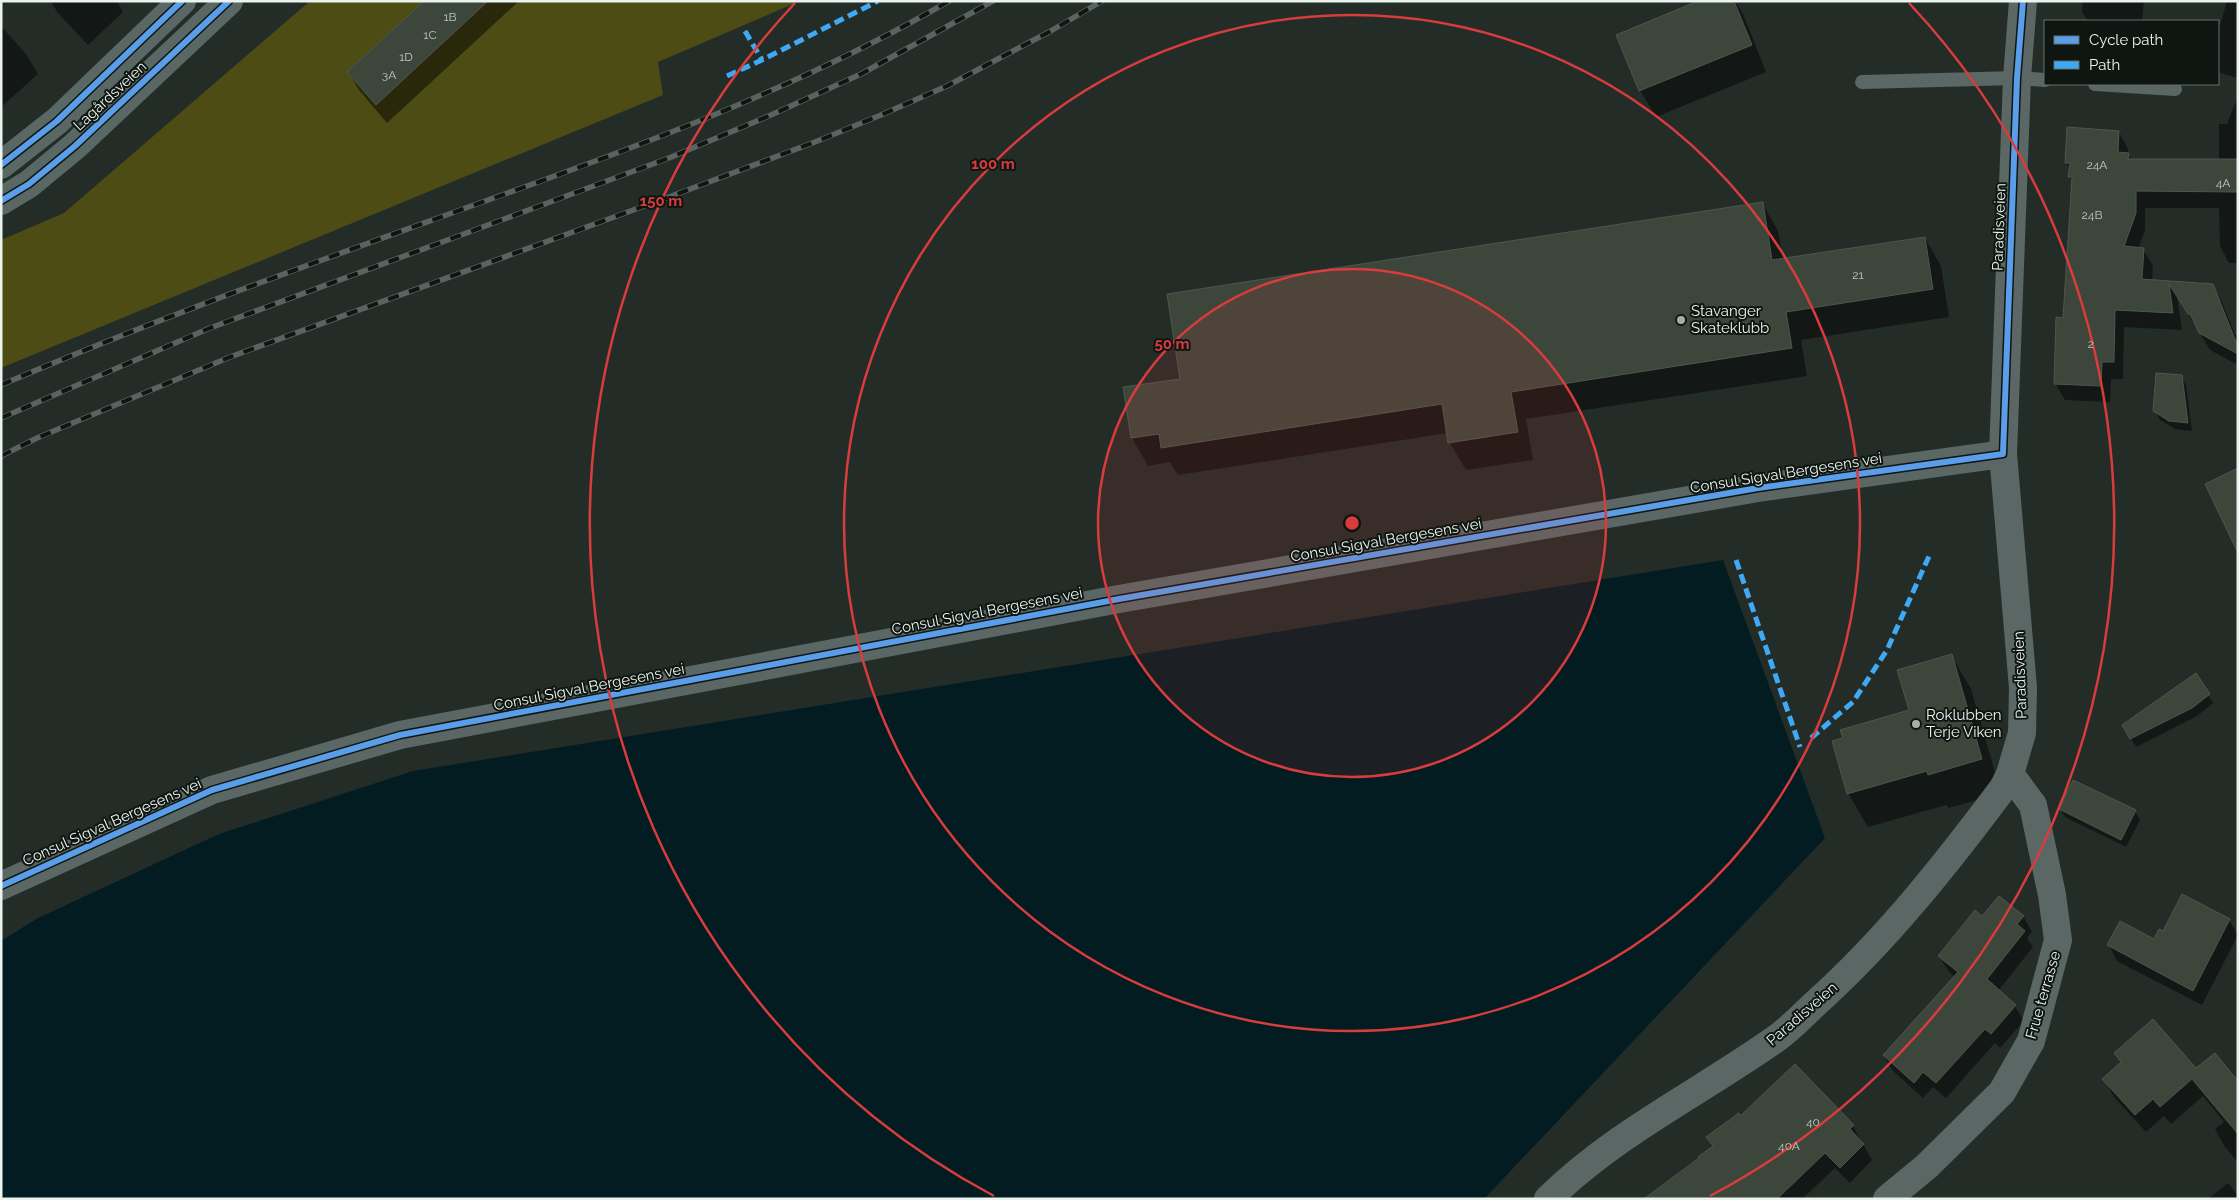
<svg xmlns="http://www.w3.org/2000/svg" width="2239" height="1200" font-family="Raleway,sans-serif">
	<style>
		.green { fill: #4d4c14 }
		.water { fill: #031c22 }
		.shadow { fill: #0007 }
		.building { fill: #3d463a; stroke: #4f5650 }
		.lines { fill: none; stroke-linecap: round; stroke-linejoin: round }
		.service { stroke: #5a6765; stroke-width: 14 }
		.minor { stroke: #5a6765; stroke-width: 28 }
		.tertiary { stroke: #5a6765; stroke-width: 28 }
		.primary { stroke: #596864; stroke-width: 28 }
		.rail-casing { stroke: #5b6361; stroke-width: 5.5 }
		.rail { stroke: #0f1612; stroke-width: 4; stroke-dasharray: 11; stroke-linecap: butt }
		.quiet { stroke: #3fa9f5; stroke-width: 5; stroke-dasharray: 10 5; stroke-linecap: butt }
		.cycleway-casing { stroke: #0f1612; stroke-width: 9 }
		.cycleway { stroke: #5a9eea; stroke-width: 6 }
		.ring { fill: none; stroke: #d83c3c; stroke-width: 2.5 }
		.poi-dot { fill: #a5aea9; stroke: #0f1612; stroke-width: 2 }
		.labels { text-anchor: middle; stroke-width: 4; stroke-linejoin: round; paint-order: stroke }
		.number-label { font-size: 12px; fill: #bfc8c1 }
		.street-label { font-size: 15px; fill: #eaf4ee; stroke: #0f1612 }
		.poi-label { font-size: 15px; fill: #eaf4ee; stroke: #0f1612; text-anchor: start }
		.centre { fill: #d83c3c; stroke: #0f1612; stroke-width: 2.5 }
		.ring-label { font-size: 15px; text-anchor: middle; font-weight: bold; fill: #d83c3c; stroke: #0f1612; stroke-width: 4; stroke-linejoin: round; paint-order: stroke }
	</style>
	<rect width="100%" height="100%" fill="#242c28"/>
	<path class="green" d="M310 1H800L658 62 663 95 1 368V240L64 213Z"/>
	<path class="water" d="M1723 560 1825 838 1484 1199H1V941L38 918 219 834 413 771Z"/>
	<path class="shadow" d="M51 1H117L123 12 88 45 57 12Z
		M425 1H519L387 123 359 90 348 72Z
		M1701 1H1735L1744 16 1766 72 1656 117 1640 90Z
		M2083 1H2144L2142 21H2088L2082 12Z
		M2227 1H2238V78L2220 73 2218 69V32Z
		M1 26 26 54 38 74 1 107Z
		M2238 96V263H2229L2220 246 2219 208H2145V230L2138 249H2143L2153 266 2152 281 2212 285 2222 302 2235 335 2238 333V365L2210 350 2177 296 2182 330 2124 327 2123 379H2111L2110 402 2065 400 2055 383 2064 319 2073 183 2070 177V169L2066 162 2119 132 2128 149V154L2132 161 2219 160V124H2227Z
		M1762 203 1778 231 1783 260 1925 238 1941 266 1949 317 1801 340 1807 376 1526 419 1533 460 1466 470 1450 443 1448 433 1178 475 1170 462 1148 466 1132 438 1181 380Z
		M2181 376 2186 385 2192 431 2175 429 2160 420 2155 411Z
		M1951 655 1971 689 2001 793 1949 808 1946 805 1868 827 1848 793Z
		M2196 674 2213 703 2197 716 2136 747 2123 725Z
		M2060 809 2135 811 2140 820 2126 847 2065 817Z
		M2023 916 2032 932 2027 938 2033 947 1998 991 2015 1006 2024 1021 2000 1048 1995 1043 1946 1098 1933 1087 1923 1098 1893 1071 1884 1056 1955 977 1949 972 1939 956 1983 918Z
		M2229 920 2238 935 2202 1005 2117 961 2109 945 2154 940 2163 932Z
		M2116 1054 2196 1070 2238 1083V1162L2225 1147 2215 1129 2224 1122 2203 1096 2171 1124 2164 1116 2146 1132 2114 1097 2104 1079 2121 1063Z
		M1761 1098 1853 1126 1872 1160 1850 1183 1835 1168 1802 1199H1646L1713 1147 1708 1138Z
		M2228 1183 2238 1196V1199H2208Z"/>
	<path class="building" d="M424 1H488L376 105 347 72Z
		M1698 1H1734L1752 45 1639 91 1616 35Z
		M2067 127 2119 131 2118 152 2129 153 2128 159H2238V192L2136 191V213L2124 246 2144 248 2142 279 2213 284 2238 347V354L2199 333 2190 314H2188L2169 284 2173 313 2115 310 2114 362H2102L2101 386 2054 384 2056 317 2063 318 2072 177H2068L2070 163H2065Z
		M1763 202 1772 260 1925 237 1933 289 1786 312 1792 348 1511 392 1518 432 1448 443 1442 404 1161 448 1159 434 1131 438 1123 387 1180 379 1167 294Z
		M2156 373 2182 375 2188 423 2169 421 2153 411Z
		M2238 468V553L2205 484Z
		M1952 654 1982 759 1928 775 1927 771 1847 794 1832 741 1843 738 1840 730 1909 710 1897 670Z
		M2196 673 2210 694 2192 708 2130 739 2122 725Z
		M2073 780 2136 810 2121 840 2059 809Z
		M2182 894 2230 919 2193 991 2107 945 2120 921 2154 939 2159 929 2163 931Z
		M1999 896 2024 916 2017 924 2025 931 1987 979 2016 1005 1991 1034 1985 1029 1936 1083 1923 1072 1914 1083 1883 1055 1958 972 1938 956 1975 910 1982 916Z
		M2153 1019 2196 1068 2215 1053 2238 1081V1134L2192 1079 2160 1107 2153 1099 2135 1115 2102 1079 2121 1062 2114 1053Z
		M1795 1064 1854 1125 1850 1129 1864 1144 1840 1168 1825 1153 1777 1199H1644L1699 1158 1698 1157 1713 1146 1706 1137 1739 1113 1741 1115Z"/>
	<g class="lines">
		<path class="service" d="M1862 82 2017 78 2045 80
			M2095 84 2175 89"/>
		<path class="minor" d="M1548 1199C1615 1133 1701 1092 1777 1038 1791 1028 1804 1014 1817 1002 1887 939 1947 863 2003 788L2010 774 2022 733 2023 688 2003 454
			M1887 1199 1927 1166 2002 1092 2031 1041 2058 940 2052 895 2033 805 2010 774"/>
		<path class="tertiary" d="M1 886 212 790 400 735 1119 599 1758 488 2003 454 2017 78 2023 1"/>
		<path class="primary" d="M1 165 57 121 182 1
			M1 201 29 184 75 146 229 1"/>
		<defs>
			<path id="rail" d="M1 385C153 320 308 265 463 209 629 150 796 90 949 1
				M1 418 210 328 669 158 771 115 861 74 993 1
				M1 456 37 438 230 357 669 197 815 142 881 115 947 86 1049 32 1102 1"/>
		</defs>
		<use href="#rail" class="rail-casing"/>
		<use href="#rail" class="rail"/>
		<path class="quiet" d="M745 31 762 60
			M727 76 762 60 878 1
			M1736 560 1800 747
			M1811 738 1853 702 1887 650 1930 554"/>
		<defs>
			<path id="cycleway" d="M1 165 57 121 182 1
				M1 201 29 184 75 146 229 1
				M1 886 212 790 400 735 1119 599 1758 488 2003 454 2017 78 2023 1"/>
		</defs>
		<use href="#cycleway" class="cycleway-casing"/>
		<use href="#cycleway" class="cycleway"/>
	</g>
	<circle cx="1352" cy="523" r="254" fill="#d83c3c" fill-opacity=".12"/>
	<g class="ring">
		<circle cx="1352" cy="523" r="254"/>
		<circle cx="1352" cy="523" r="508"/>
		<path d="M994 1196A762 762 0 0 1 795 3M1909 3A762 762 0 0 1 1710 1196"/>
	</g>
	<g class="poi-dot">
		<circle cx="1681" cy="320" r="5"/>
		<circle cx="1916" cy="724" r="5"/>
	</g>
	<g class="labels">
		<g class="number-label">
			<text x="450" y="21">1B</text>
			<text x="430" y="39">1C</text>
			<text x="406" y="61">1D</text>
			<text x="389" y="79">3A</text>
			<text x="2097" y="169">24A</text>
			<text x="2223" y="187">4A</text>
			<text x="2092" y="219">24B</text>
			<text x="1858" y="279">21</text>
			<text x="2091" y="348">2</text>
			<text x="1813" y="1126">40</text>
			<text x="1789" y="1150">40A</text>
		</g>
		<g class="street-label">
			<text transform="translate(110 96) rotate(-43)" y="5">Lagårdsveien</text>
			<text transform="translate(1999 227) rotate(-88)" y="5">Paradisveien</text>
			<text transform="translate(1786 473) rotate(-9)" y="5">Consul Sigval Bergesens vei</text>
			<text transform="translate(1386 540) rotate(-10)" y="5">Consul Sigval Bergesens vei</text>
			<text transform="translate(987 611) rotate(-11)" y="5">Consul Sigval Bergesens vei</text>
			<text transform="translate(2020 675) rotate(-92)" y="5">Paradisveien</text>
			<text transform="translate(589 687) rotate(-11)" y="5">Consul Sigval Bergesens vei</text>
			<text transform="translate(112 822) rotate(-24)" y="5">Consul Sigval Bergesens vei</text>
			<text transform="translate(2043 995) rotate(-74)" y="5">Frue terrasse</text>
			<text transform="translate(1802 1014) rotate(-41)" y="5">Paradisveien</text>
		</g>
		<g class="poi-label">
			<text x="1691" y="316">Stavanger<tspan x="1691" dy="17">Skateklubb</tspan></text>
			<text x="1926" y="720">Roklubben<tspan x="1926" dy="17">Terje Viken</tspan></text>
		</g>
	</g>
	<circle cx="1352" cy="523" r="8" class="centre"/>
	<g class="ring-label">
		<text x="993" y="169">100 m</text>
		<text x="661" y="206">150 m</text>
		<text x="1172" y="349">50 m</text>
	</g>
	<rect width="2239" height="1200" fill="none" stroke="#eaf4ee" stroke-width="5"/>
	<rect x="2044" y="20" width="175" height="65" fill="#0f1612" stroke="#676f6a"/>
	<rect x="2054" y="36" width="25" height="8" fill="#5a9eea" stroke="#676f6a"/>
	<text x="2089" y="45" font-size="15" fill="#eaf4ee">Cycle path</text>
	<rect x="2054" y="61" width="25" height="8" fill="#3fa9f5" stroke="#676f6a"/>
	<text x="2089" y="70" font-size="15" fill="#eaf4ee">Path</text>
</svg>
